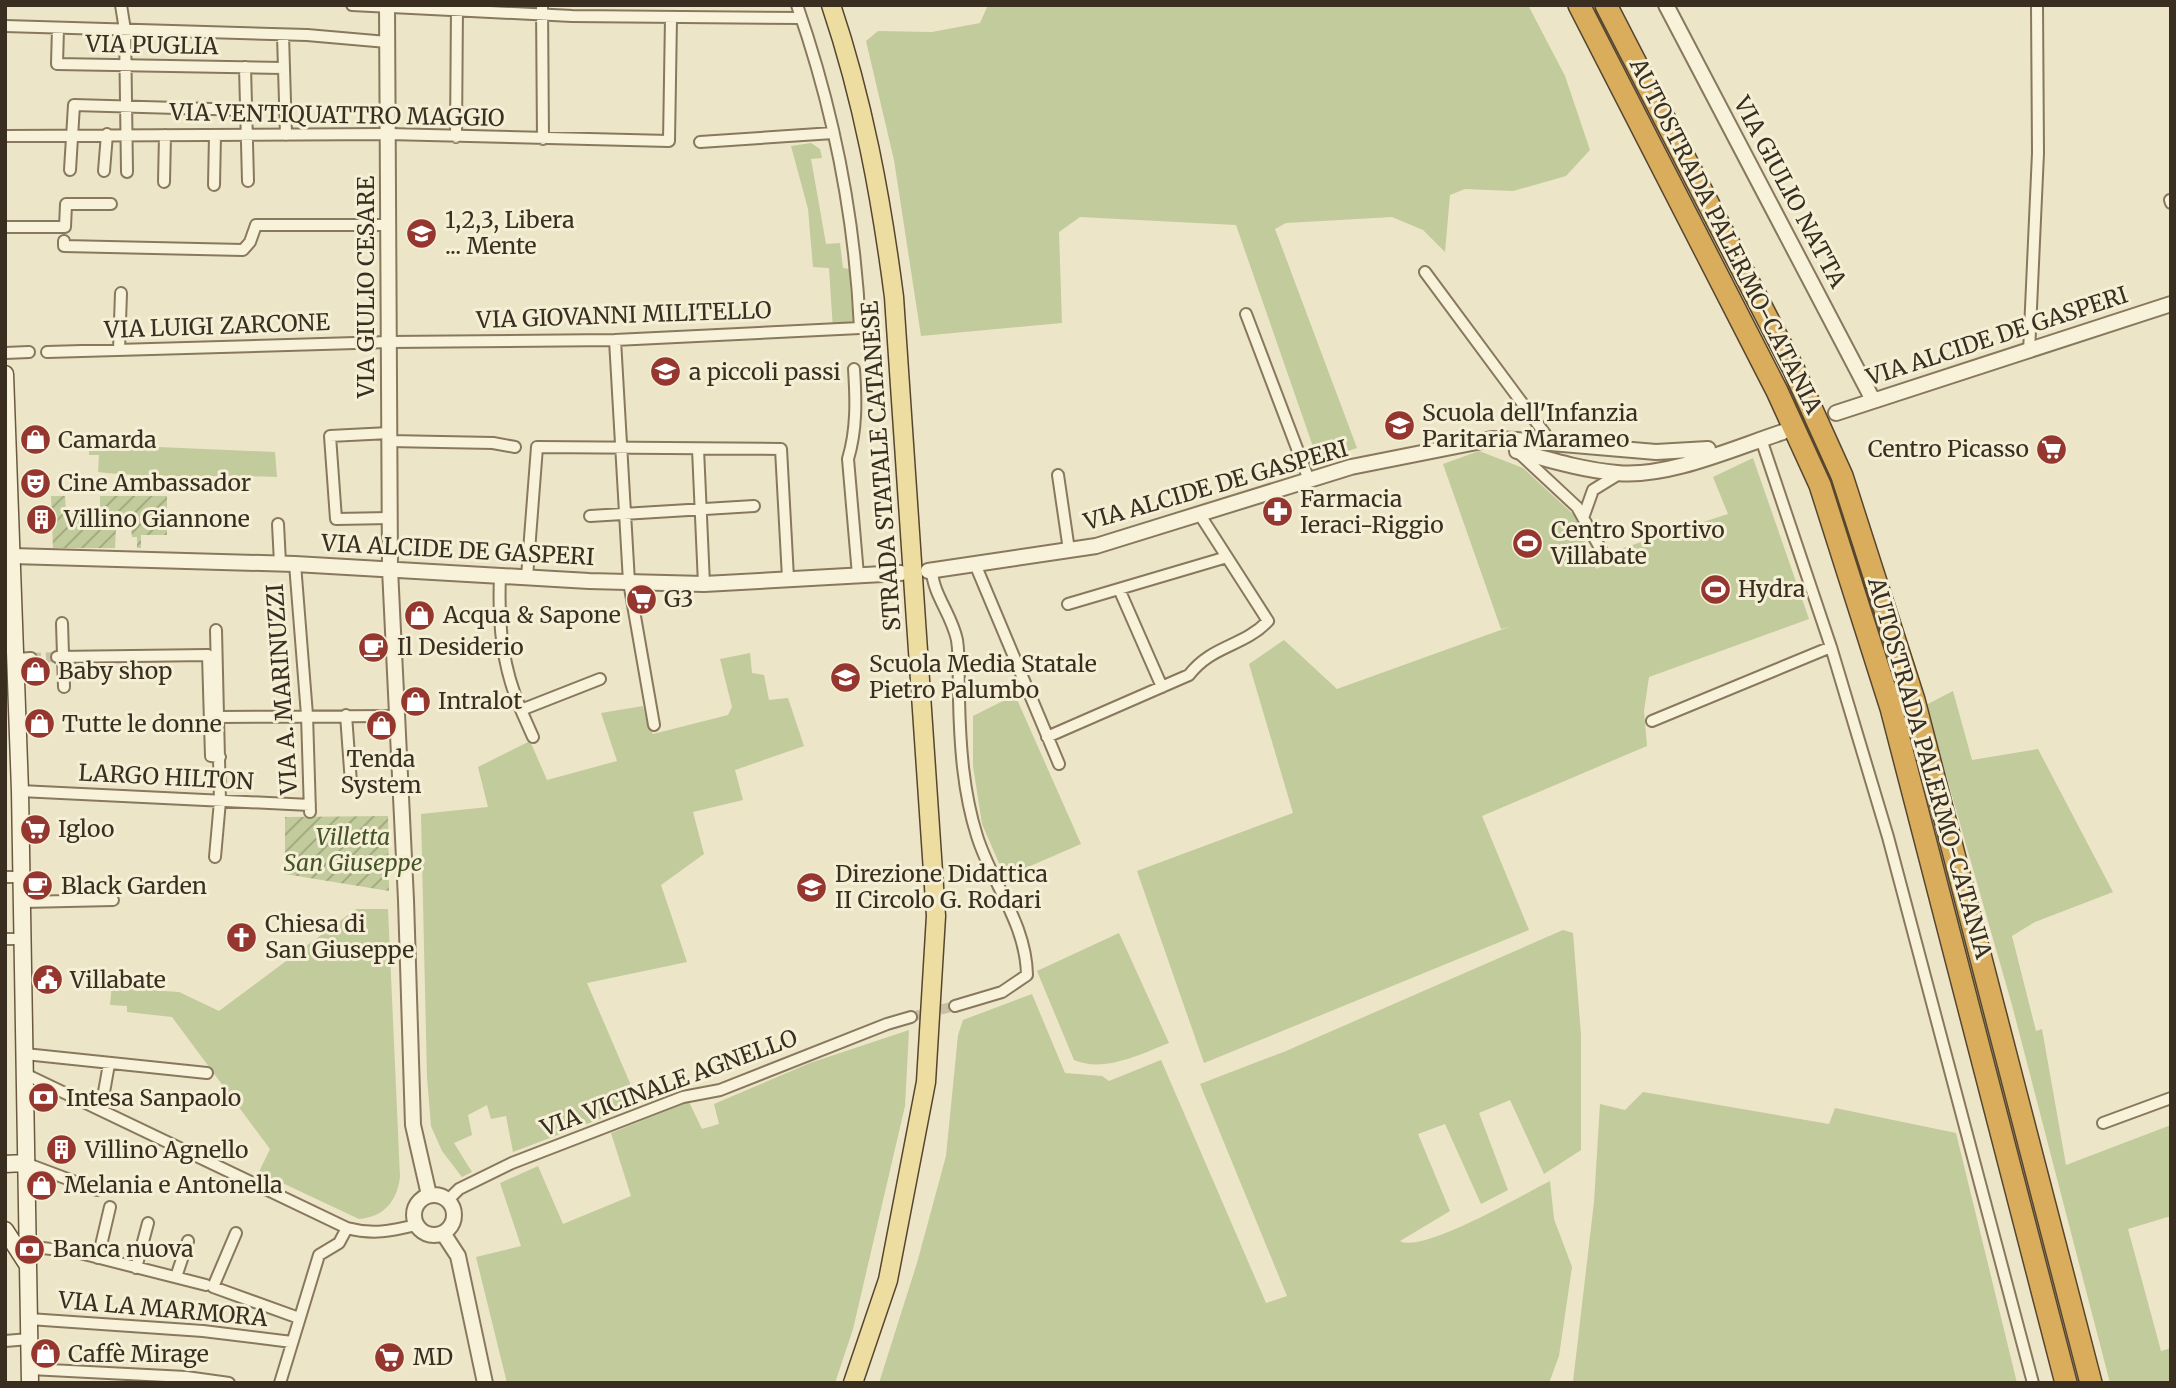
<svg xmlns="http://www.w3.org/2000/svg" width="2176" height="1388" font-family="Merriweather,serif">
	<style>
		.grass { fill: #c1cb9b }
		.garden { fill: url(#garden-furrows) }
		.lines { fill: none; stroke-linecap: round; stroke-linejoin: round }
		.minor-tunnel { stroke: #c9c0a6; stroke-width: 10; stroke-dasharray: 10 5; stroke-linecap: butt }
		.minor-casing { stroke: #88785d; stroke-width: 14 }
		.tertiary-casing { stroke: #88785d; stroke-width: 18 }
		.secondary-casing { stroke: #6a5940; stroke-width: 19 }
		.primary-casing { stroke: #564630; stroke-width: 21 }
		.motorway-casing { stroke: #564630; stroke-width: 24 }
		.minor { stroke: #f8f2da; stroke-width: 10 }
		.tertiary { stroke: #f8f2da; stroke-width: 14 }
		.secondary { stroke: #f8f2da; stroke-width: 16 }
		.primary { stroke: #eedda0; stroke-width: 18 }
		.motorway { stroke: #d9ad5b; stroke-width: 21 }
		.labels { text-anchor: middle; stroke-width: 6; stroke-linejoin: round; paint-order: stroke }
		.street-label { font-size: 23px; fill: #392e20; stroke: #f5efd6 }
		.poi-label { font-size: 23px; fill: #392e20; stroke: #f5efd6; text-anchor: start }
		.park-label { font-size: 23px; font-style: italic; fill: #455427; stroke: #f5efd6 }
	</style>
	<defs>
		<pattern id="garden-furrows" width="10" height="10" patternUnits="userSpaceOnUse" patternTransform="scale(1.75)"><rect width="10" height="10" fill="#c1cb9b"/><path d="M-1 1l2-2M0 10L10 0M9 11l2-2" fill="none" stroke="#9ea57e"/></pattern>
	</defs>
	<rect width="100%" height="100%" fill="#ede5c7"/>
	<path class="grass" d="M988 5H1528L1565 76 1590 150 1566 176 1513 191 1465 189 1450 195 1445 252 1423 230 1392 217 1286 223 1275 229 1357 448 1318 461 1236 225 1080 217 1059 232 1062 323 921 336 894 160 866 41 878 31 932 32 980 23Z
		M811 143 820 149 822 158 811 159 826 244 840 243 843 268 849 269 853 322 845 329 833 330 829 268 813 267 808 209 791 146Z
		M89 444 275 452 277 477C217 474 158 479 98 472L99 455H89Z
		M1479 451 1523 468 1575 516 1596 569 1620 559 1617 550 1728 514 1713 477 1753 458 1809 619 1649 677 1644 711 1647 746 1482 816 1529 930 1204 1063 1137 871 1293 813 1249 664 1284 640 1337 689 1509 627 1501 629 1443 464Z
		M750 653 752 673 764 675 769 700 788 698 804 746 735 770 743 800 693 812 704 854 661 885 687 962 587 983 639 1104 513 1152 506 1116 491 1119 487 1105 468 1115 472 1135 454 1143 472 1172 462 1177 442 1151 431 1126 427 1077 421 814 488 807 478 767 530 741 547 780 617 761 601 713 643 706 647 723 653 734 728 715 732 707 720 659Z
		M1953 691 1972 760 2038 749 2113 892 2035 922 2012 936 2036 1031 2042 1029 2066 1165 2171 1125V1216L2128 1229 2161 1351 2171 1348V1383H2110L2012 1005 1926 705Z
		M1015 695 1081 844 1005 877 982 824 973 766V716Z
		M356 909H388L400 1177C397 1201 384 1217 359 1219L259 1172 270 1149 172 1017 127 1012V1006L110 1005 113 973 136 975 135 989 179 992 219 1011Z
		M1563 930 1573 933 1581 1035V1150L1544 1174 1510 1100 1479 1113 1508 1190 1481 1204 1445 1124 1418 1134 1450 1211 1400 1241C1422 1254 1524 1194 1550 1181L1554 1219 1572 1267 1559 1356 1549 1383H879L917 1263 946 1156 958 1035 963 1020 1032 994 1065 1073 1102 1076 1109 1081 1161 1060 1266 1303 1287 1296 1200 1084 1286 1051Z
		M1119 933 1169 1043C1141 1054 1104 1073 1074 1060L1037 971Z
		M909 1030 905 1106 853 1329 835 1383H507L476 1257 521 1246 500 1183 538 1166 563 1224 631 1196 611 1133 689 1102 702 1129 719 1124 714 1104 810 1063Z
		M1643 1092 1829 1124 1835 1108 1956 1133 2017 1383 1573 1382 1594 1202 1600 1104 1625 1110Z"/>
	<path class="garden" d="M51 496H65L66 513 100 512V496H167V535H141V548H137V537H132L131 528H116L115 548H53Z
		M388 816 389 891 285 874V817Z"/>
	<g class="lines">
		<path class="minor-tunnel" d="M31 658 57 657
			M911 1017 955 1006"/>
		<defs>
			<path id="minor" d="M121 5 125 30 127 172
				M352 5 572 16 801 18
				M542 5 543 139
				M5 26 307 35 387 42
				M58 28 57 64 284 68
				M283 35 286 135
				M245 67 248 181
				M5 136 388 134 669 141 671 18
				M456 137 457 5
				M700 142 833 133
				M70 170 74 105 246 110
				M104 171 107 134
				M164 182 165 135
				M214 185 215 135
				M2170 200 2171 203
				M5 227H65L66 204H111
				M64 241V246L243 250 250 242 256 225H388
				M1425 272 1551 442
				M1246 314 1309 480
				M615 340 629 582 654 725
				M119 350 121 293
				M47 352 389 342 615 340 860 328C855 220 833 108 797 5
				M2029 352 2038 153 2037 5
				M5 353 29 352
				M854 369C856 399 857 429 848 459L858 575
				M389 433 330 436 336 519 390 518
				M1761 439 1831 647 1888 837 2033 1383
				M389 441 493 443 515 447
				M698 449 704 584
				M1519 453 1577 507 1604 555
				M1058 475 1069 550
				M590 516 754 506
				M1583 518 1593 490 1619 474
				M278 524 280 563
				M295 564 307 715 310 812
				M975 564 1059 764
				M932 571C933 594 952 615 957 640 960 659 958 680 959 699 960 745 963 792 977 836 992 884 1026 923 1027 975L1002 992 955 1006
				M500 576C498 623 502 667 521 710L600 679
				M527 577 537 447 781 449 788 578
				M1119 589 1162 687
				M1068 604 1227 557
				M62 623 64 687
				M57 657 208 655 211 756 220 757
				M16 659 31 658
				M521 710 533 737
				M346 715 351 783
				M219 717 396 716
				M1652 721 1831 647
				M1047 737 1189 675C1212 645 1243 647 1268 621L1200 515
				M20 791 310 805
				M215 857 220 801 216 630
				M5 877H22
				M23 902 113 900
				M5 939H24
				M25 1054 207 1073
				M25 1074 347 1228C373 1235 391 1231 416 1225
				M101 1109 109 1064
				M2103 1123 2171 1098
				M25 1163 97 1190
				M448 1200 459 1189 512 1163 683 1097 720 1090 887 1024 911 1017
				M236 1233 213 1287 299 1318
				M26 1246 76 1252 206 1285
				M98 1258 110 1207
				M136 1268 148 1223
				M176 1277 188 1241
				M29 1319 203 1331 292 1342
				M5 1341 29 1339
				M30 1369 186 1377 229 1383
				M280 1383 319 1255 339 1243 347 1228"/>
			<path id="tertiary" d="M387 5 390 569 406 900 413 1125 429 1195
				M1666 5 1873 400
				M1836 413 2171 304
				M1516 440 1656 452 1708 449
				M12 556 295 564 589 581 704 584 901 573
				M928 571 1096 546 1351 467 1492 439 1516 440 1517 451C1550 460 1583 470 1617 473 1668 478 1734 448 1783 432
				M414 1215a20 20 0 1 1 40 0a20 20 0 1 1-40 0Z
				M443 1233 458 1256 485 1383"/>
			<path id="secondary" d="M5 374 20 791 30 1383
				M5 1164 25 1163
				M5 1230 27 1264"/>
			<path id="primary" d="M831 5C863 100 881 197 894 297L936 916 926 1082 888 1280 853 1383"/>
			<path id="motorway" d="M1579 5 1777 391 1820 485 1891 708 2066 1383
				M1606 5 1794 370 1842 476 1914 700 2091 1383"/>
		</defs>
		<use href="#minor" class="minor-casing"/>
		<use href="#tertiary" class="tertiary-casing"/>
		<use href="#secondary" class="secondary-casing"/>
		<use href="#primary" class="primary-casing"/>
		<use href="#motorway" class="motorway-casing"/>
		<use href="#minor" class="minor"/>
		<use href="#tertiary" class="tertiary"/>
		<use href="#secondary" class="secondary"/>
		<use href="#primary" class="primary"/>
		<use href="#motorway" class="motorway"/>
	</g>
	<defs>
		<symbol id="school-disc" viewBox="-11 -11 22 22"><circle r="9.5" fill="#95372f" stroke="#f5efd6"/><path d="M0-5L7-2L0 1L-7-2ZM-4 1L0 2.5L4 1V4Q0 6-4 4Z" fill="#fff"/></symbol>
		<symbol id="shop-disc" viewBox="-11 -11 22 22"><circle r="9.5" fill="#95372f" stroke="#f5efd6"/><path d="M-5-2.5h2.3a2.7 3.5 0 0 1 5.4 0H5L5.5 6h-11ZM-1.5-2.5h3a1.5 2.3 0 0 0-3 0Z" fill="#fff"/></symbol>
		<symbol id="supermarket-disc" viewBox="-11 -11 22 22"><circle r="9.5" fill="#95372f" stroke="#f5efd6"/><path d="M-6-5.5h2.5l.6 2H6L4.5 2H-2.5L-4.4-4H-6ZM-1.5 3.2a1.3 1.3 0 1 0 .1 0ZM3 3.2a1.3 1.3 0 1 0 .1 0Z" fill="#fff"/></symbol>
		<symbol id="theatre-disc" viewBox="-11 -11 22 22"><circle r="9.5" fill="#95372f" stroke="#f5efd6"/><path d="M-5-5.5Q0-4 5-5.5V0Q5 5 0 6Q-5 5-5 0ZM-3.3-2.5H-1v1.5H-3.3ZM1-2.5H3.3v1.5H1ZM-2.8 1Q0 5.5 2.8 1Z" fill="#fff"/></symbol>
		<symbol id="pharmacy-disc" viewBox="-11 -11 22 22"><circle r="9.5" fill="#95372f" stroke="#f5efd6"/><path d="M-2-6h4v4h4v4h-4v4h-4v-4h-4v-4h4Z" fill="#fff"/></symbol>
		<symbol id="building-disc" viewBox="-11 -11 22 22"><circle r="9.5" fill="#95372f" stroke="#f5efd6"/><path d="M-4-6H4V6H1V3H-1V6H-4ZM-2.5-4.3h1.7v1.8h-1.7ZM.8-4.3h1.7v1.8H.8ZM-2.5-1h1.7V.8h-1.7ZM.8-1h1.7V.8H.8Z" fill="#fff"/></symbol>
		<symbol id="stadium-disc" viewBox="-11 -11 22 22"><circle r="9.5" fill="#95372f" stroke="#f5efd6"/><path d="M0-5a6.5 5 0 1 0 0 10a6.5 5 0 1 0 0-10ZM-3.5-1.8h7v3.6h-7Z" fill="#fff"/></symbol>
		<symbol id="cafe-disc" viewBox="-11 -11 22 22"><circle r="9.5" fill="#95372f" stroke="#f5efd6"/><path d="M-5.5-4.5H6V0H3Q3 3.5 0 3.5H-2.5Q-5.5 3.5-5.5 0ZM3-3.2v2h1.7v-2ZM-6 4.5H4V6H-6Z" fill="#fff"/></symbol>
		<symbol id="church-disc" viewBox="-11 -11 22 22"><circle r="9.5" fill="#95372f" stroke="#f5efd6"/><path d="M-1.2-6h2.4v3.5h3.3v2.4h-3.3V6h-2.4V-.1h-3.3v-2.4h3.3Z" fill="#fff"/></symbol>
		<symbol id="civic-disc" viewBox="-11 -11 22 22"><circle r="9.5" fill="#95372f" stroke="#f5efd6"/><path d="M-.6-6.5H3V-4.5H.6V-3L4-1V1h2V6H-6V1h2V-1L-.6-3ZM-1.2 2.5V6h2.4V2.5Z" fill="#fff"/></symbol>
		<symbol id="bank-disc" viewBox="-11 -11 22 22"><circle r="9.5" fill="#95372f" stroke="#f5efd6"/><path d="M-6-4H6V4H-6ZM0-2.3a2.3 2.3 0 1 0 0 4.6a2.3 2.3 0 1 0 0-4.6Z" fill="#fff"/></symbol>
	</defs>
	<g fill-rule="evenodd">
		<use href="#school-disc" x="404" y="216" width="35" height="35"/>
		<use href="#school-disc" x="648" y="354" width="35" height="35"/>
		<use href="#school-disc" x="1382" y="408" width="35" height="35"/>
		<use href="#shop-disc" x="18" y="422" width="35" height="35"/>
		<use href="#supermarket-disc" x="2034" y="432" width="35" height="35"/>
		<use href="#theatre-disc" x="18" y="466" width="35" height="35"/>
		<use href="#pharmacy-disc" x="1260" y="494" width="35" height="35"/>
		<use href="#building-disc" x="24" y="502" width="35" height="35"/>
		<use href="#stadium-disc" x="1510" y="526" width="35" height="35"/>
		<use href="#stadium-disc" x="1698" y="572" width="35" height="35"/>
		<use href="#supermarket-disc" x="624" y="582" width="35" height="35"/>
		<use href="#shop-disc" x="402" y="598" width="35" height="35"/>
		<use href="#cafe-disc" x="356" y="630" width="35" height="35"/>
		<use href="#shop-disc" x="18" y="654" width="35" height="35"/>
		<use href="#school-disc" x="828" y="660" width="35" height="35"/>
		<use href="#shop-disc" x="398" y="684" width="35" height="35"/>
		<use href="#shop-disc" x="22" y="706" width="35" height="35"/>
		<use href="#shop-disc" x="364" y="708" width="35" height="35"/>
		<use href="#supermarket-disc" x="18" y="812" width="35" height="35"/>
		<use href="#cafe-disc" x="20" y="868" width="35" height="35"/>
		<use href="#school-disc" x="794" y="870" width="35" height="35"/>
		<use href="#church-disc" x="224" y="920" width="35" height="35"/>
		<use href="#civic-disc" x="30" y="962" width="35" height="35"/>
		<use href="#bank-disc" x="26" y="1080" width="35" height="35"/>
		<use href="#building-disc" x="44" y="1132" width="35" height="35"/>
		<use href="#shop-disc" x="24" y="1168" width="35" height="35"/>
		<use href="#bank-disc" x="12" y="1232" width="35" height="35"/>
		<use href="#shop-disc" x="28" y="1336" width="35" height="35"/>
		<use href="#supermarket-disc" x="372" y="1340" width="35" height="35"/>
	</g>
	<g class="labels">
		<g class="street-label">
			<text transform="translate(152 45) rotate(1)" y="8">VIA PUGLIA</text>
			<text transform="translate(337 115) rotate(1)" y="8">VIA VENTIQUATTRO MAGGIO</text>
			<text transform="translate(1790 192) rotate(62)" y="8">VIA GIULIO NATTA</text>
			<text transform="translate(1726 236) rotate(63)" y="8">AUTOSTRADA PALERMO-CATANIA</text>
			<text transform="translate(366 287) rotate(-90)" y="8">VIA GIULIO CESARE</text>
			<text transform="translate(624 315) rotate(-2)" y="8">VIA GIOVANNI MILITELLO</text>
			<text transform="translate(217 326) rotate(-2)" y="8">VIA LUIGI ZARCONE</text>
			<text transform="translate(1997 336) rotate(-18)" y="8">VIA ALCIDE DE GASPERI</text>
			<text transform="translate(881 466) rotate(-94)" y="8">STRADA STATALE CATANESE</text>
			<text transform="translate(1216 485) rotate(-16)" y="8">VIA ALCIDE DE GASPERI</text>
			<text transform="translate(458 550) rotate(3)" y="8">VIA ALCIDE DE GASPERI</text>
			<text transform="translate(282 689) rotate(-94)" y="8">VIA A. MARINUZZI</text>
			<text transform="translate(1930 768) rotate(74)" y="8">AUTOSTRADA PALERMO-CATANIA</text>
			<text transform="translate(166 777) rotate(3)" y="8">LARGO HILTON</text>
			<text transform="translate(669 1083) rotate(-20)" y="8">VIA VICINALE AGNELLO</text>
			<text transform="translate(163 1309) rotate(5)" y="8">VIA LA MARMORA</text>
		</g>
		<g class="poi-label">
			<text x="445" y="228">1,2,3, Libera<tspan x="445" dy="26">... Mente</tspan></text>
			<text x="689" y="380">a piccoli passi</text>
			<text x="1422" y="421">Scuola dell'Infanzia<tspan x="1422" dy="26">Paritaria Marameo</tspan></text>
			<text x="58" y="448">Camarda</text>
			<text x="2029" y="457" text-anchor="end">Centro Picasso</text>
			<text x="58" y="491">Cine Ambassador</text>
			<text x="1300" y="507">Farmacia<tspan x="1300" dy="26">Ieraci-Riggio</tspan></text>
			<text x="64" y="527">Villino Giannone</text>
			<text x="1551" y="538">Centro Sportivo<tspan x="1551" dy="26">Villabate</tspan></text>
			<text x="1738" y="597">Hydra</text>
			<text x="664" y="607">G3</text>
			<text x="443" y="623">Acqua &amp; Sapone</text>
			<text x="397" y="655">Il Desiderio</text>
			<text x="869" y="672">Scuola Media Statale<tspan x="869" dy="26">Pietro Palumbo</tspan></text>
			<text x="58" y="679">Baby shop</text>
			<text x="438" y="709">Intralot</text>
			<text x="62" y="732">Tutte le donne</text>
			<text x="381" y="767" text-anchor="middle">Tenda<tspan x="381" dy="26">System</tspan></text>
			<text x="58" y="837">Igloo</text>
			<text x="835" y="882">Direzione Didattica<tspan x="835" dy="26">II Circolo G. Rodari</tspan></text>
			<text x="61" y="894">Black Garden</text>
			<text x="265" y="932">Chiesa di<tspan x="265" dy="26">San Giuseppe</tspan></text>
			<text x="70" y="988">Villabate</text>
			<text x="66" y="1106">Intesa Sanpaolo</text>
			<text x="85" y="1158">Villino Agnello</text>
			<text x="64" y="1193">Melania e Antonella</text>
			<text x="53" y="1257">Banca nuova</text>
			<text x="68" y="1362">Caffè Mirage</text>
			<text x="413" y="1365">MD</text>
		</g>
		<g class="park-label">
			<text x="353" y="845">Villetta<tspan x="353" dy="26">San Giuseppe</tspan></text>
		</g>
	</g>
	<rect width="2176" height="1388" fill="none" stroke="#392e20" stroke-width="14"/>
</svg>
